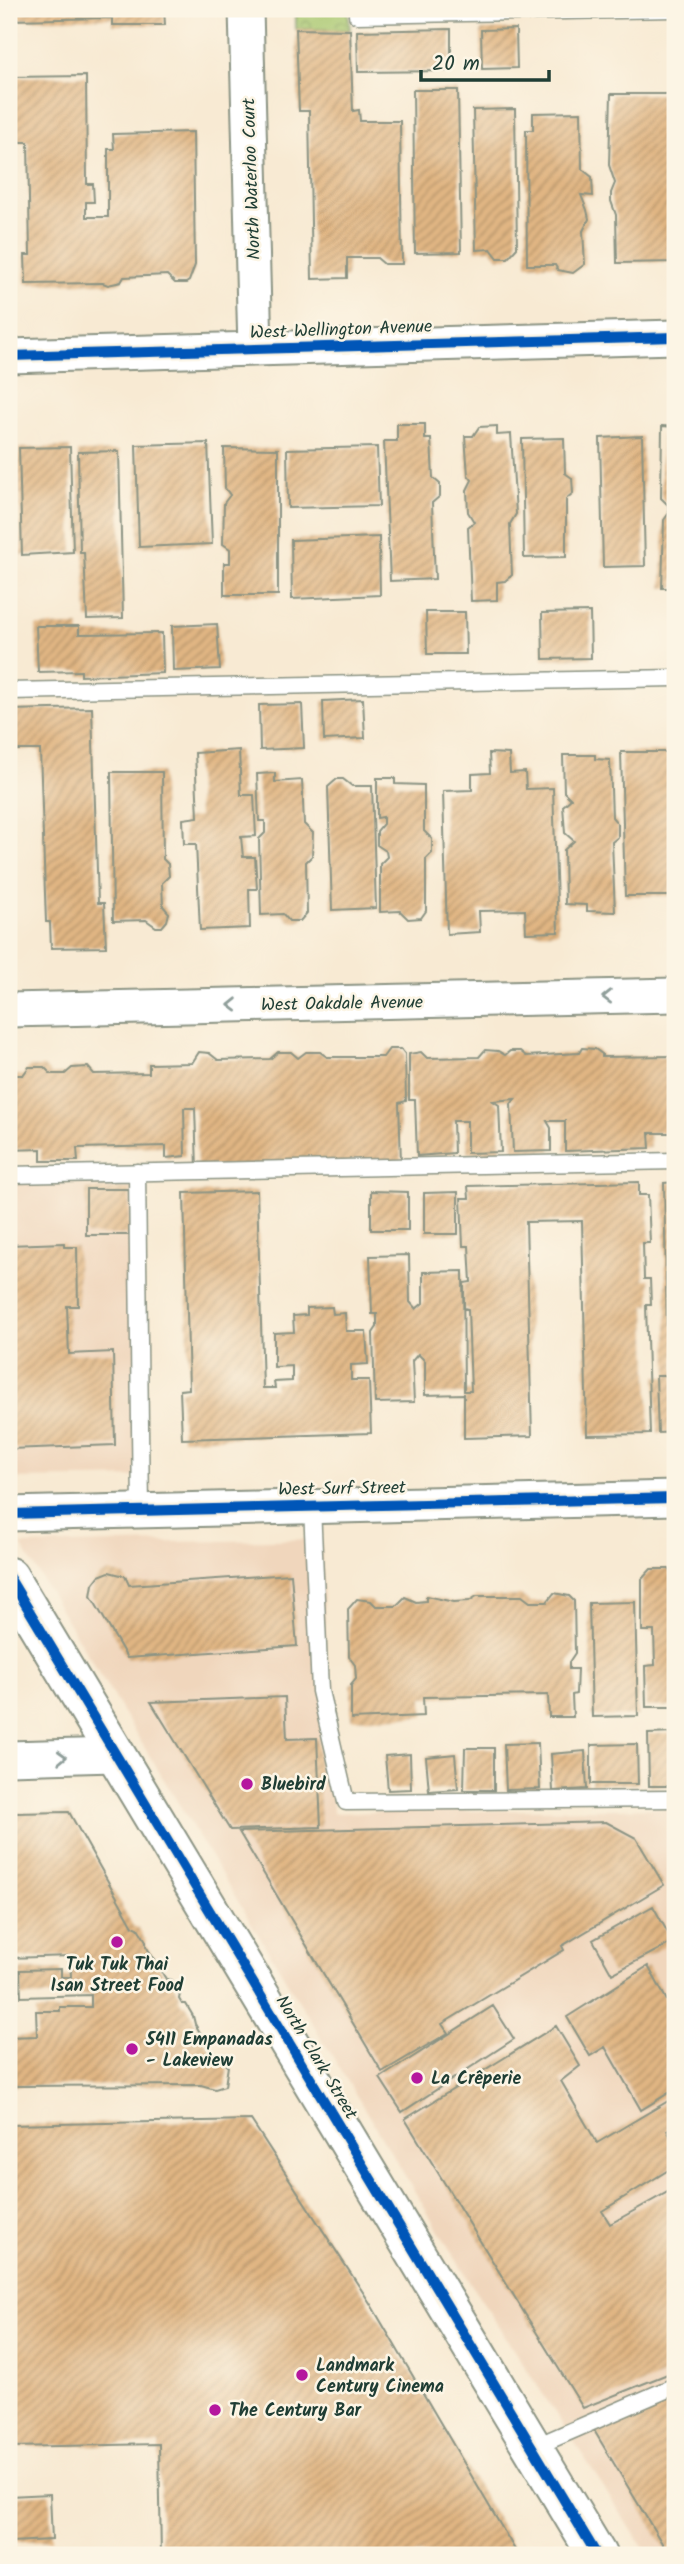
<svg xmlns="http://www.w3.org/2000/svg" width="684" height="2564" font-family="Kalam,sans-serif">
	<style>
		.built { fill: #f0d6bc }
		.park { fill: url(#park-crowns); stroke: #648252; stroke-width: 2 }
		.building { fill: url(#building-hatch) }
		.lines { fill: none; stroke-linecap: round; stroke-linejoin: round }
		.service-casing { stroke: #8c9484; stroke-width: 19 }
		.minor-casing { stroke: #8c9484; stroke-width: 37 }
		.secondary-casing { stroke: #8c9484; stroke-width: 42 }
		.service { stroke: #fff; stroke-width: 16 }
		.minor { stroke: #fff; stroke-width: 33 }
		.secondary { stroke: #fff; stroke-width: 38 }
		.cycleway-casing { stroke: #fcf5e5; stroke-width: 15 }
		.cycleway { stroke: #0057b8; stroke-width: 10 }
		.oneway { stroke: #8f9e9a }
		.poi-dot { fill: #b5179e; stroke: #fcf5e5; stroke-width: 2.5 }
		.labels { text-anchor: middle; stroke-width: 5; stroke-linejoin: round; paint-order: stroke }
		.street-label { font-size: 18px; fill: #1f3d34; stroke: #fcf5e5 }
		.poi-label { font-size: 18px; font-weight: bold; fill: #1f3d34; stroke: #fcf5e5; text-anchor: start }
	</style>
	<defs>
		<pattern id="park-crowns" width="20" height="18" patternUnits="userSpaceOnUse" patternTransform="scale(1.75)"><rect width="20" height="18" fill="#a9c870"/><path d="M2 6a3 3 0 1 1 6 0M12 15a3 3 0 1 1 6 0" fill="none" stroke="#89a45d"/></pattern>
		<pattern id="building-hatch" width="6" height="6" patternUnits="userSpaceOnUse" patternTransform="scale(1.75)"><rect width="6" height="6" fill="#e1b683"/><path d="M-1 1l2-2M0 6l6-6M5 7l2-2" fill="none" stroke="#b6956c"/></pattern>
	</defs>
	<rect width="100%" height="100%" fill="#fcf5e5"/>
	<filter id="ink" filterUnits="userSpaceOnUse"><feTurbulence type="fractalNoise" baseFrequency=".0143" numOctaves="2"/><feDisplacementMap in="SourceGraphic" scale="14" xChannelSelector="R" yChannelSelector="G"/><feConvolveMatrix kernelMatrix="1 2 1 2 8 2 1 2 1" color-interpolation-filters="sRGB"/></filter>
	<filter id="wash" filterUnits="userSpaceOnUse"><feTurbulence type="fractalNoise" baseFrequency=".00686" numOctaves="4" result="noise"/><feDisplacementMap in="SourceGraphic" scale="28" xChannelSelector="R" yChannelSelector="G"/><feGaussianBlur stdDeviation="1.57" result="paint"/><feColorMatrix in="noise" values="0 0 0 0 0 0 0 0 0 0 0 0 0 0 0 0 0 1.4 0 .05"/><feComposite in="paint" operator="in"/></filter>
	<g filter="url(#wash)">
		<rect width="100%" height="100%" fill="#f8ead3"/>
		<path class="built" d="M139 1179 147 1477 9 1479V1181Z
			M321 1539 333 1813 675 1808V2555H648L473 2287 21 1545Z"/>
		<path class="park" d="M296 9H348L350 30 296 29Z"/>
		<g id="blocks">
			<path class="building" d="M9 9H164L165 25H112V18L9 20Z
				M296 29 350 30 353 111 359 110 360 121H400L402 264H384L377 258H347V278L312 279 309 111H299Z
				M451 29V71L358 72 357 31Z
				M516 29 517 68 482 69 481 30Z
				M86 76 87 184H93L94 202H86V217H108V149H114L113 134 193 132 195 265 189 281 186 283H175L167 275 124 277 121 282 108 285 103 283 26 284 25 255H30L28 142H9V77Z
				M413 90H458L461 252 415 253Z
				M611 94H675V262L617 263 616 215 611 201V193L615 183 609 165Z
				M515 109 517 248 508 258H498L491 249 476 250 473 110Z
				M581 112 582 169 592 177 593 196 581 195 587 210 589 219 583 231 585 264 573 273 558 270 555 265H527L526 130H533V113Z
				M397 424H425V439H431L433 478 440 484V496L432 503 435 579 390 581 384 441H397Z
				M497 426V435L511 434 516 514 510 524 512 575 505 581 497 582V600L471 601 468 527 474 522 468 512 467 490 472 480 468 475 465 436H473L479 427Z
				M662 426 675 427V588H662L664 520 669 513 668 505 661 498Z
				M642 436 645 566 603 567 600 438Z
				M564 438 565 473 572 478 573 493 566 499V557L524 558 522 439Z
				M208 443 212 544 139 547 136 445Z
				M70 447 73 552 22 555 19 448Z
				M377 447 379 506 288 508 287 449Z
				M224 448 278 449V595H224V563H230V549L223 544 224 503 230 495 225 488Z
				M119 451 123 618 87 619 84 552H80L78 452Z
				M379 537 380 595 292 599 291 540Z
				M426 612H465L466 654H427Z
				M590 612 591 658 543 659 542 613Z
				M217 624 220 669 173 671 172 626Z
				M36 626H79V634L162 633 163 673 81 676V671L38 672Z
				M363 699 365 738 324 740 323 701Z
				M302 704 304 748 260 750 259 705Z
				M92 708 98 903H104L106 947 51 948 50 922H46L40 750H9V710Z
				M239 750 241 795H254L256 836 241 837 243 857H255L257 889H249L250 928 200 930 196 844H184L183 819 198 817 195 753Z
				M621 752H675V896H625Z
				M489 753 509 754 510 773 525 772 526 789 553 788 558 932 526 933 525 910 479 911 480 932 447 934 443 791 472 790V774L490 773Z
				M563 755H595V759L610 760 612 817 618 824V837L612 842 615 912 587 911V905L565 904 564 850 574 841 565 833 563 806 571 799 564 792Z
				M111 772H162L163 859 168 864 169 876 162 883 163 906 169 913 167 921 162 927H156L146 920 113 921Z
				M275 773V782L302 780 304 824 313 833 312 856 306 862 307 913 300 921H289L283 914 261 915 259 839 265 833V821H259L257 774Z
				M377 778H395V784L424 785V831L432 839V853L426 859V911L421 918 408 919 400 911 380 912V864L387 857 386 851 377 845V831L383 824V817L377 818Z
				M337 779H343L352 786H372L376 908 332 910 328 787Z
				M582 1048 595 1049 602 1054V1057L675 1056V1133H649L650 1148 565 1151V1121H547L551 1128V1151L513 1152 511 1104 515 1099 493 1101 499 1105 501 1152 467 1153V1121H453L454 1153 417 1156 415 1100H409V1054L421 1052 427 1058 479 1057 485 1050 498 1051 505 1055 510 1051H520L526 1056 579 1053Z
				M389 1049H401L405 1054 406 1101 399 1103 401 1161 197 1168 195 1108H184L185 1156 166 1158V1146L77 1148 78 1161H41V1149L9 1150V1075H23L29 1067H44L51 1074H65L72 1068 88 1067 94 1074 149 1073V1064L192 1063 199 1052 209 1053 218 1060 270 1059 278 1052H291L298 1058 306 1052H320L327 1057H383Z
				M639 1182V1195H648L650 1243H643L644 1279H650L651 1305H646L650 1434 587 1435 582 1221 526 1222 532 1436 464 1438V1394L425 1395V1361L418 1354 412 1361 414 1402 375 1403 373 1333 377 1327V1314H372L370 1256 409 1255 410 1302 416 1309 423 1303V1272L463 1271 464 1391H471L468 1309 464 1308V1283L471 1282 469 1246H463L461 1198H469L468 1186Z
				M675 1182V1432L658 1433 656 1376H668L664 1183Z
				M86 1189H130L129 1235H86Z
				M257 1191 263 1388H275L274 1382 292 1381V1366L274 1367V1333L294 1332 293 1316 307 1315V1308L332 1307 333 1314 345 1313 346 1331H366L368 1364 351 1365V1380H369L371 1433 182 1439 180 1390 189 1389 184 1193Z
				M371 1191 408 1192V1230H371Z
				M458 1192V1234H424V1193Z
				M64 1243V1247H77L78 1306H67L69 1354 113 1352 115 1445 9 1449V1245Z
				M651 1569H669L675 1575V1707H646L645 1666 655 1665 654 1631H642V1579Z
				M109 1572 125 1576 129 1585 291 1574 297 1646 127 1658 91 1596 93 1584 99 1576Z
				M554 1593 569 1596 574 1601 575 1653 569 1662V1669H577L576 1694 572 1695 573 1717H549L548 1695 423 1697 424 1716 351 1719V1685L356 1679 355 1665 349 1657 348 1609 357 1599 371 1601 376 1606H396L405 1597 416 1602 426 1601V1596L454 1602 469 1601 477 1596H522L530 1602H547Z
				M635 1602 638 1716 592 1717 589 1603Z
				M285 1697 287 1739 317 1738 321 1827 230 1830 151 1702Z
				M675 1733V1786H649L648 1734Z
				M538 1743 540 1789 506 1790 504 1744Z
				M637 1744 638 1784H591V1745Z
				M465 1748H494V1790H464Z
				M585 1751 587 1789 553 1791 551 1754Z
				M410 1754 411 1789 388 1790 385 1756Z
				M455 1754 458 1789 429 1791 426 1757Z
				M69 1812 133 1926 138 1928 146 1941V1946L166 1979 171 1980 180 1994 179 1999 182 2004H186L193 2016 195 2024 216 2060 223 2061 228 2066 225 2086 215 2089 201 2085 9 2086V2037L37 2036 36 2011H60V2007H91V1995L21 1997 20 1970 61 1969V1977H71L70 1956 9 1958V1930H12L14 1813Z
				M606 1822 636 1838 664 1885 562 1946 564 1950 442 2024 448 2033 382 2072 239 1832Z
				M653 1906 673 1942 612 1974 593 1940Z
				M648 1966 675 2015V2037L668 2041 675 2056V2089L641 2110 605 2047 590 2056 567 2017Z
				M493 2006 514 2039 402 2112 380 2078Z
				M556 2026 580 2066 561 2081 597 2143 675 2097V2125L667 2130 675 2145V2166L602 2211 610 2224 675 2188V2371L583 2408 405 2119Z
				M251 2120 370 2303 518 2555H161L159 2444 9 2447V2125Z
				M675 2393V2555H669L592 2427Z
				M50 2494 52 2540 9 2542V2496Z"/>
		</g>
	</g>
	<g filter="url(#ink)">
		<use href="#blocks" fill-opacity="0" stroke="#8c9484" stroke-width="2"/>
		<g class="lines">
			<defs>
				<path id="service" d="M357 15 673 9
					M9 691 675 678
					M137 1172 141 1511
					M9 1175 675 1161
					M312 1507 320 1691 346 1802 675 1799
					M532 2448 675 2386"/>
				<path id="minor" d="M246 9 255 349
					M9 356 675 337
					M9 1010 675 995
					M9 1514 675 1498
					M9 1758 114 1755"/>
				<path id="secondary" d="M9 1577 597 2555"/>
			</defs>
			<use href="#service" class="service-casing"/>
			<use href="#minor" class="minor-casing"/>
			<use href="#secondary" class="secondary-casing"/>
			<use href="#service" class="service"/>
			<use href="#minor" class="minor"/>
			<use href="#secondary" class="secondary"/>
			<defs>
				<path id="cycleway" d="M9 356 675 337
					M9 1514 675 1498
					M9 1577 597 2555"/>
			</defs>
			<use href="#cycleway" class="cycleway-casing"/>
			<use href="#cycleway" class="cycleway"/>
		</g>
		<defs><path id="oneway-chevron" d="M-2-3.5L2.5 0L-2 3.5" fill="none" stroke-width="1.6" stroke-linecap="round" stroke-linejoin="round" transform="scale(1.75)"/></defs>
		<g class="oneway">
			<use href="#oneway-chevron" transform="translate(607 997) rotate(179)"/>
			<use href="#oneway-chevron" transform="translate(233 1005) rotate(179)"/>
			<use href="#oneway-chevron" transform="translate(62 1757) rotate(-2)"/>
		</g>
	</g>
	<g class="poi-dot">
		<circle cx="247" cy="1784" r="7"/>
		<circle cx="117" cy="1942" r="7"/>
		<circle cx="132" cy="2049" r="7"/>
		<circle cx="417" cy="2078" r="7"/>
		<circle cx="302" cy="2375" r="7"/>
		<circle cx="215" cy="2410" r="7"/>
	</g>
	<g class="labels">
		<g class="street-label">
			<text transform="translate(251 179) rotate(-92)" y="6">North Waterloo Court</text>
			<text transform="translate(341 329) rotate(-2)" y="6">West Wellington Avenue</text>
			<text transform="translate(342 1003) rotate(-1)" y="6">West Oakdale Avenue</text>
			<text transform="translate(342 1488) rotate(-1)" y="6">West Surf Street</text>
			<text transform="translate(317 2057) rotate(59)" y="6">North Clark Street</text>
		</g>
		<g class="poi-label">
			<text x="261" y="1790">Bluebird</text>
			<text x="117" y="1970" text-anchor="middle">Tuk Tuk Thai<tspan x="117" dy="21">Isan Street Food</tspan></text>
			<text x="146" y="2045">5411 Empanadas<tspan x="146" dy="21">- Lakeview</tspan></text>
			<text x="431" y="2084">La Crêperie</text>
			<text x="316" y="2371">Landmark<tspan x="316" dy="21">Century Cinema</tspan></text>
			<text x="229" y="2416">The Century Bar</text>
		</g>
	</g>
	<rect width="684" height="2564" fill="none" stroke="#fcf5e5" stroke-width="35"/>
	<path d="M421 70v10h128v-10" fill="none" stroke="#1f3d34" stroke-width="3.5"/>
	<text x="432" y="70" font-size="21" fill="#1f3d34" stroke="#fcf5e5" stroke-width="5" paint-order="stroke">20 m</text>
</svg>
